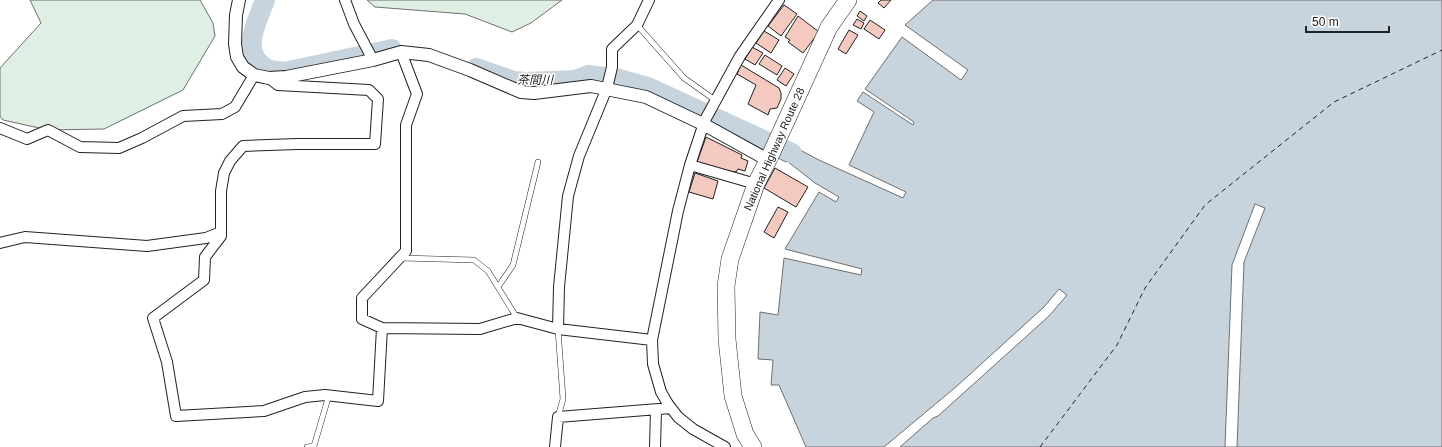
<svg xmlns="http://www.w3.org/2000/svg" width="1442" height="447" font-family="Arial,'Noto Sans JP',sans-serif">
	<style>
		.green { fill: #e0efe3; stroke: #6f6f6f }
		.water { fill: #c7d3dd; stroke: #6f6f6f }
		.pier { fill: #fff; stroke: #6f6f6f }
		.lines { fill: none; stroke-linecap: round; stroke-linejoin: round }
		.river { stroke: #c7d3dd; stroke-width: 20 }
		.ferry { stroke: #222; stroke-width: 1; stroke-dasharray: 5 4; stroke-linecap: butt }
		.building { fill: #f3c9c0; stroke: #222 }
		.service-casing { stroke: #222; stroke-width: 6 }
		.minor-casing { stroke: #222; stroke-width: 12 }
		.tertiary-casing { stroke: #222; stroke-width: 14 }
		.trunk-casing { stroke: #222; stroke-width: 18 }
		.service { stroke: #fff; stroke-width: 5 }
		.minor { stroke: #fff; stroke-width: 10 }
		.tertiary { stroke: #fff; stroke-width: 12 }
		.trunk { stroke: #fff; stroke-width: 17 }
		.labels { text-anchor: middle; stroke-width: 3; stroke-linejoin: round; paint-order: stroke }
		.street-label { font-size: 11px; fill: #222; stroke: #fff }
		.water-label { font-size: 12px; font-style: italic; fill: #222; stroke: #fff }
	</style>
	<rect width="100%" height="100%" fill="#fff"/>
	<path class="green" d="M30 0H200L213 23 215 36 183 90 104 129 48 130 3 120 0 116V68L41 23Z
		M367 0H562L531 23 512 32 465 14 375 7Z"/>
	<path class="water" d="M933 0H1442V447H900L933 418 938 416 1049 316 1067 295 1059 289 1044 307 957 386 884 447H806L779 385H771L773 360 758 359 760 312 778 315 784 258 861 275 862 269 785 249 819 192 836 202 839 197 815 183 787 161 786 162 778 158 785 142 819 160 903 198 906 192 849 165 874 112 857 101 863 92 913 125 914 122 865 89 902 37 961 80 968 70 905 25Z"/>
	<path class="pier" d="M1255 204 1265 208 1244 262 1237 447H1225L1232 265Z"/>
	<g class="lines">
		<path class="river" d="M265 0C257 22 239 53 266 68 271 71 279 71 284 72L392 49
			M476 68 514 81 527 82 575 80 588 75 620 79 648 87 792 153"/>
		<path class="ferry" d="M1040 447 1117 345 1145 288 1205 205 1334 102 1442 50"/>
	</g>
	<path class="building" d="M881 0H891L884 8 878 3Z
		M784 5 797 14 781 36 768 26Z
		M860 11 867 16 864 21 857 16Z
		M798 16 819 32 803 53 788 42 790 40 785 37Z
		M857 19 864 23 861 29 853 25Z
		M870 20 885 30 879 39 864 29Z
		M849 30 858 35 846 54 838 49Z
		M764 31 779 40 771 53 756 43Z
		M752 47 763 53 755 65 745 59Z
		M765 55 782 66 777 75 759 64Z
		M741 65 779 88 781 93V99L777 108 770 109 768 115 748 104 756 85 737 74Z
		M785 68 794 74 786 86 777 80Z
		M706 137 742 155 741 158 748 161 745 171 738 169 736 172 722 170 697 162Z
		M775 168 808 187 796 207 764 188Z
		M695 173 718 181 713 199 689 192Z
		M778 207 788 212 774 238 764 232Z"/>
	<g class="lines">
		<defs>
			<path id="service" d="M637 25 684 78 715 100
				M401 258 474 260 488 271 517 318
				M498 287 513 265 538 162
				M558 417 563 399 558 329
				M307 447 314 446 329 395"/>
			<path id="minor" d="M345 0 354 24 373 60
				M401 52 417 94 406 125V251L362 298V319L382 328 480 329 517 318 558 329 652 340
				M269 78 278 85 369 90 378 99 375 144H297L243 146 230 161 224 173 221 191V236L205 257 204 280 153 318 167 362 176 416 264 411 305 397 325 395 378 401 382 328
				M0 128 27 139 48 130 80 147 119 148 142 138 183 116 222 114 235 107 254 75
				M690 165 756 184
				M0 243 25 237 147 246 206 238 221 232
				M558 329 559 287 568 196 579 156 607 88 612 67V49L637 25 649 0
				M555 447 558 417 671 408
				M655 447 656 410
				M725 447 693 429 678 417 668 404 661 392 653 364 652 340 678 211 690 165 705 120 740 56 779 0"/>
			<path id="tertiary" d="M239 0 236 15 235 44 237 57 243 67 254 75 269 78 286 77 373 60 401 52 429 55 470 70 521 92 534 93 591 86 646 97 703 124 768 160"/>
			<path id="trunk" d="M753 447 745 434 733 396 727 339 726 286 730 259 756 184 771 154 829 27 848 0"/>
		</defs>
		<use href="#service" class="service-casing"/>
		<use href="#minor" class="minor-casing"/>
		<use href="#tertiary" class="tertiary-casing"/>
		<use href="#trunk" class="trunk-casing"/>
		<use href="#service" class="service"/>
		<use href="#minor" class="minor"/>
		<use href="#tertiary" class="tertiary"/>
		<use href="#trunk" class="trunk"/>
	</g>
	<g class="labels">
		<g class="street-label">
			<text transform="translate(774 149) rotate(-66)" y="4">National Highway Route 28</text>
		</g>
		<g class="water-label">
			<text x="535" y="84">茶間川</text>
		</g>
	</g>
	<path d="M1306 26v6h83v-6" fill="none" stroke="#222222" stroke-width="2"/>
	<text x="1312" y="26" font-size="12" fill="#222222" stroke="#ffffff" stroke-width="3" paint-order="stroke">50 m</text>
</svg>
